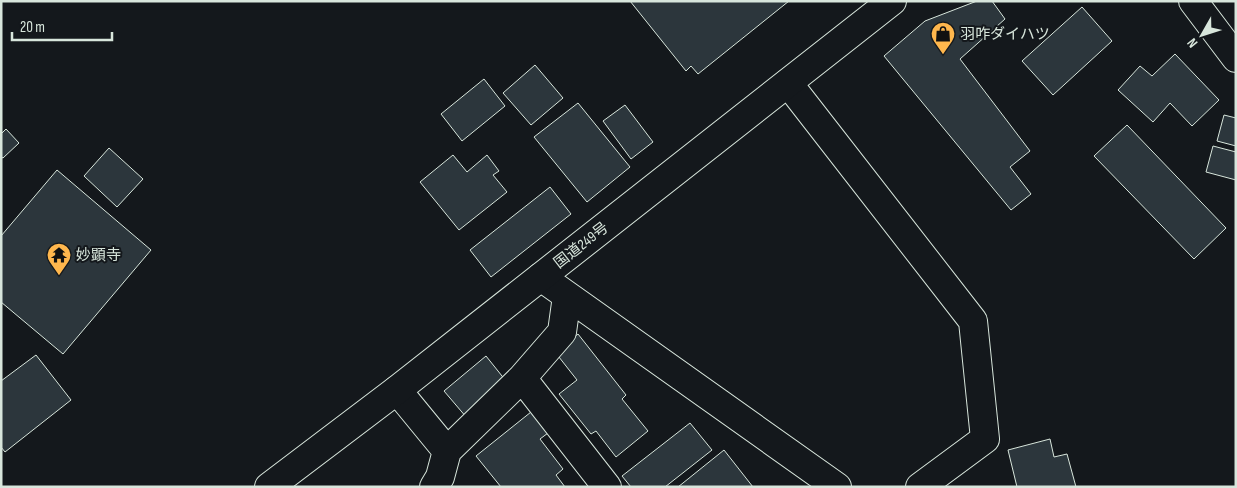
<svg xmlns="http://www.w3.org/2000/svg" width="1237" height="488" font-family="'Sofia Sans Condensed','Noto Sans JP',sans-serif">
	<style>
		.building { fill: #2c363c; stroke: #d8e6dc }
		.lines { fill: none; stroke-linecap: round; stroke-linejoin: round }
		.street-casing { stroke: #d8e6dc; stroke-width: 30 }
		.highway-casing { stroke: #d8e6dc; stroke-width: 30 }
		.street { stroke: #14181c; stroke-width: 28 }
		.highway { stroke: #14181c; stroke-width: 28 }
		.labels { text-anchor: middle; stroke-width: 4; stroke-linejoin: round; paint-order: stroke }
		.poi-label { font-size: 15px; fill: #d8e6dc; stroke: #14181c; text-anchor: start }
		.street-label { font-size: 15px; fill: #d8e6dc; stroke: #14181c }
	</style>
	<rect width="100%" height="100%" fill="#14181c"/>
	<path class="building" d="M630 1H789L698 74 691 66 686 71Z
		M977 1H992L1005 19 960 59 1030 151 1010 167 1031 194 1011 210 884 56 925 21Z
		M1082 7 1112 41 1053 95 1022 61Z
		M1175 54 1219 100 1192 126 1170 103 1153 122 1118 90 1140 66 1152 76Z
		M535 65 563 98 531 125 503 93Z
		M484 79 505 106 462 141 441 114Z
		M578 103 630 167 587 202 534 137Z
		M625 105 653 142 631 159 603 121Z
		M1224 115 1236 118V146L1217 141Z
		M1127 125 1226 228 1194 259 1094 156Z
		M6 129 19 143 3 158 1 157V134Z
		M1213 146 1236 152V180L1206 172Z
		M109 148 143 179 117 207 84 176Z
		M453 155 467 172 487 155 499 171 493 175 507 192 459 230 420 182Z
		M57 170 151 250 63 354 1 302V236Z
		M550 187 571 214 491 277 470 250Z
		M578 334 626 395 622 399 648 431 616 457 596 431 591 434 559 394 577 380 555 352Z
		M36 355 71 400 5 452 1 447V381Z
		M486 356 506 381 467 418 444 391Z
		M531 412 548 433 540 439 563 469 556 475 565 487H501L476 456Z
		M690 423 712 450 665 487H631L622 476Z
		M1050 439 1054 457 1067 454 1076 487H1017L1008 450Z
		M724 450 753 487H678Z"/>
	<g class="lines">
		<defs>
			<path id="street" d="M1193 1 1236 58
				M788 83 973 321 985 439 920 487
				M541 277 837 487
				M522 378 562 332 567 296
				M397 390 447 451
				M434 487 440 477 447 451 522 378 607 487"/>
			<path id="highway" d="M269 487 397 390 892 1"/>
		</defs>
		<use href="#street" class="street-casing"/>
		<use href="#highway" class="highway-casing"/>
		<use href="#street" class="street"/>
		<use href="#highway" class="highway"/>
	</g>
	<defs>
		<symbol id="shop-pin" viewBox="-11 -11 22 30"><path d="M0 17L-7.5 6A9.5 9.5 0 1 1 7.5 6Z" fill="#ffb74d" stroke="#14181c"/><path d="M-5-2.5h2.3a2.7 3.5 0 0 1 5.4 0H5L5.5 6h-11ZM-1.5-2.5h3a1.5 2.3 0 0 0-3 0Z" fill="#111"/></symbol>
		<symbol id="temple-pin" viewBox="-11 -11 22 30"><path d="M0 17L-7.5 6A9.5 9.5 0 1 1 7.5 6Z" fill="#ffb74d" stroke="#14181c"/><path d="M0-6L5-2H3V0L6.5 2.5H4V6H1.5V3h-3V6H-4V2.5H-6.5L-3 0V-2H-5Z" fill="#111"/></symbol>
	</defs>
	<g fill-rule="evenodd">
		<use href="#shop-pin" x="929" y="20" width="28" height="38"/>
		<use href="#temple-pin" x="45" y="241" width="28" height="38"/>
	</g>
	<g class="labels">
		<g class="poi-label">
			<text x="960" y="39">羽咋ダイハツ</text>
			<text x="76" y="260">妙顕寺</text>
		</g>
		<g class="street-label">
			<text transform="translate(581 245) rotate(-38)" y="5">国道249号</text>
		</g>
	</g>
	<rect width="1237" height="488" fill="none" stroke="#d8e6dc" stroke-width="5"/>
	<g transform="translate(1202 35) rotate(231)" stroke="#14181c" stroke-width="4" paint-order="stroke">
	<path d="M0-4L9 19L0 12L-9 19Z" fill="#d8e6dc"/>
	<text y="-8" font-size="14" font-weight="bold" text-anchor="middle" fill="#d8e6dc">N</text>
	</g>
	<path d="M12 32v8h100v-8" fill="none" stroke="#d8e6dc" stroke-width="2.5"/>
	<text x="20" y="32" font-size="15" fill="#d8e6dc" stroke="#14181c" stroke-width="4" paint-order="stroke">20 m</text>
</svg>
